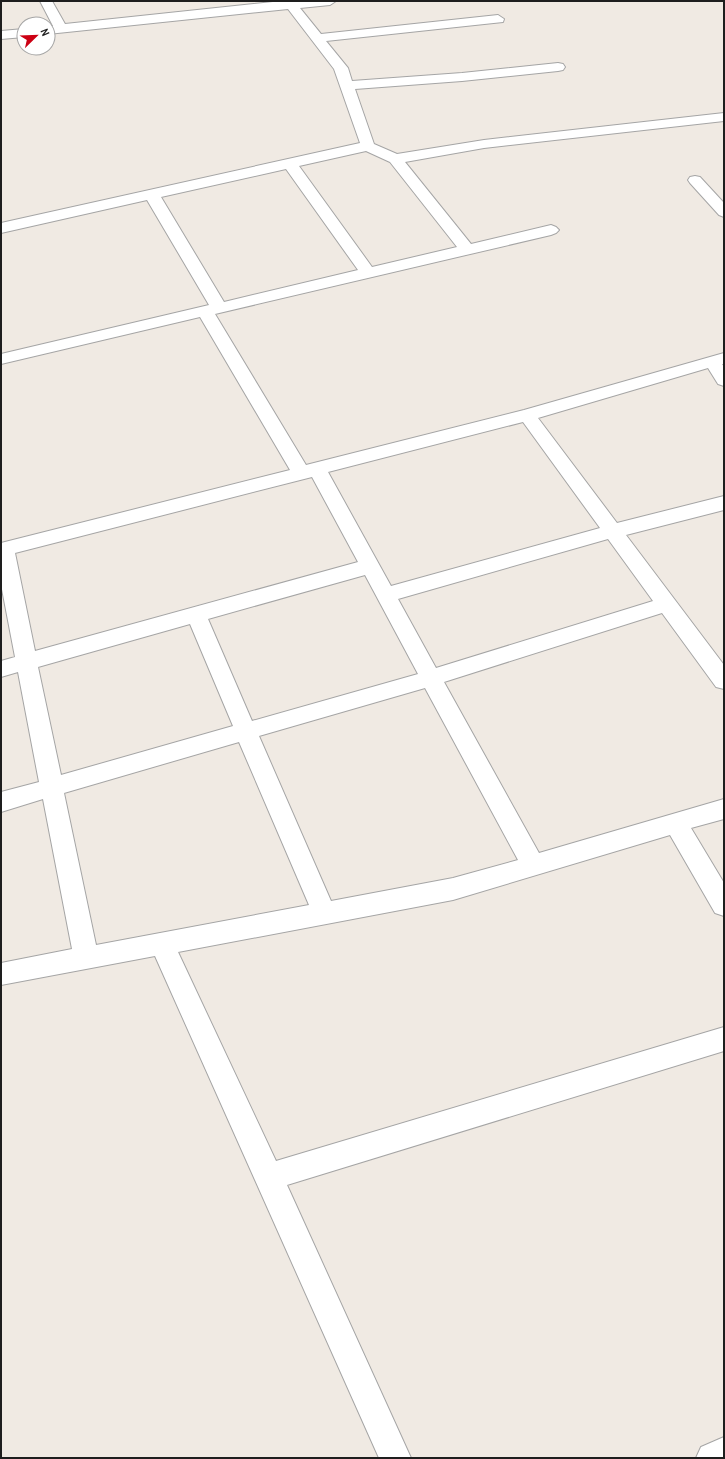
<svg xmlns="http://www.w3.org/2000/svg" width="725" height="1459" font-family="'Archivo Narrow',sans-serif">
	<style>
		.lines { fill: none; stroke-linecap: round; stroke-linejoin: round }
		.minor-casing { stroke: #a5a5a5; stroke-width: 2 }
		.minor { fill: #fff; fill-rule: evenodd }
	</style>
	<rect width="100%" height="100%" fill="#f0eae3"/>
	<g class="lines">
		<defs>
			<path id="minor" d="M40 1H52L65 24 282 1H336L330 5 300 8 321 34 498 15 504 19 503 22 326 41 348 68 352 81 462 73 558 63 563 64 565 67 563 70 558 71 462 81 355 89 374 144 397 154 484 140 724 113V121L484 148 405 162 471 244 551 225 556 227 559 230 556 233 551 235 215 314 306 465 524 410 724 353V364H722L724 367V386L718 384 708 368 538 418 617 523 724 496V510L626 535 724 665V689L716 687 662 613 444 682 539 853 724 799V819L691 828 724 883V916L715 913 670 835 453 900 178 952 276 1161 724 1027V1051L287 1185 411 1458H379L155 956 1 985V963L72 949 43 799 1 812V792L39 782 18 672 1 677V661L15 657 1 584V543L290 470 200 317 1 364V354L209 305 147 200 1 233V223L360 143 334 69 288 9 48 34V26H53ZM366 151 390 162 457 247 372 267 299 166ZM286 169 358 270 224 302 161 197ZM523 422 600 528 391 586 328 472ZM312 477 358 562 35 651 15 553ZM608 539 653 601 436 668 398 599ZM365 575 418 674 252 721 208 619ZM190 624 233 726 61 775 38 667ZM425 688 518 860 453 878 331 901 259 736ZM239 742 309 905 96 945 64 793Z
				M24 29V37L1 39V31Z
				M695 176 700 177 724 203V217L719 215 690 183 688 180 690 177Z
				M724 1437V1458H696L701 1447Z"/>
		</defs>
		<use href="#minor" class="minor-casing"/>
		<use href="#minor" class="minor"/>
	</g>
	<rect width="725" height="1459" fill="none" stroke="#1e1e1e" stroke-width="4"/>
	<g transform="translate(36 36) rotate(67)"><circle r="19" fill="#ffffff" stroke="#a5a5a5"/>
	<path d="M0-3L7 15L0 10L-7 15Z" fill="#cc0013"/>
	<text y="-6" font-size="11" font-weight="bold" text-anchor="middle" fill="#1e1e1e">N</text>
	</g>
</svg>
